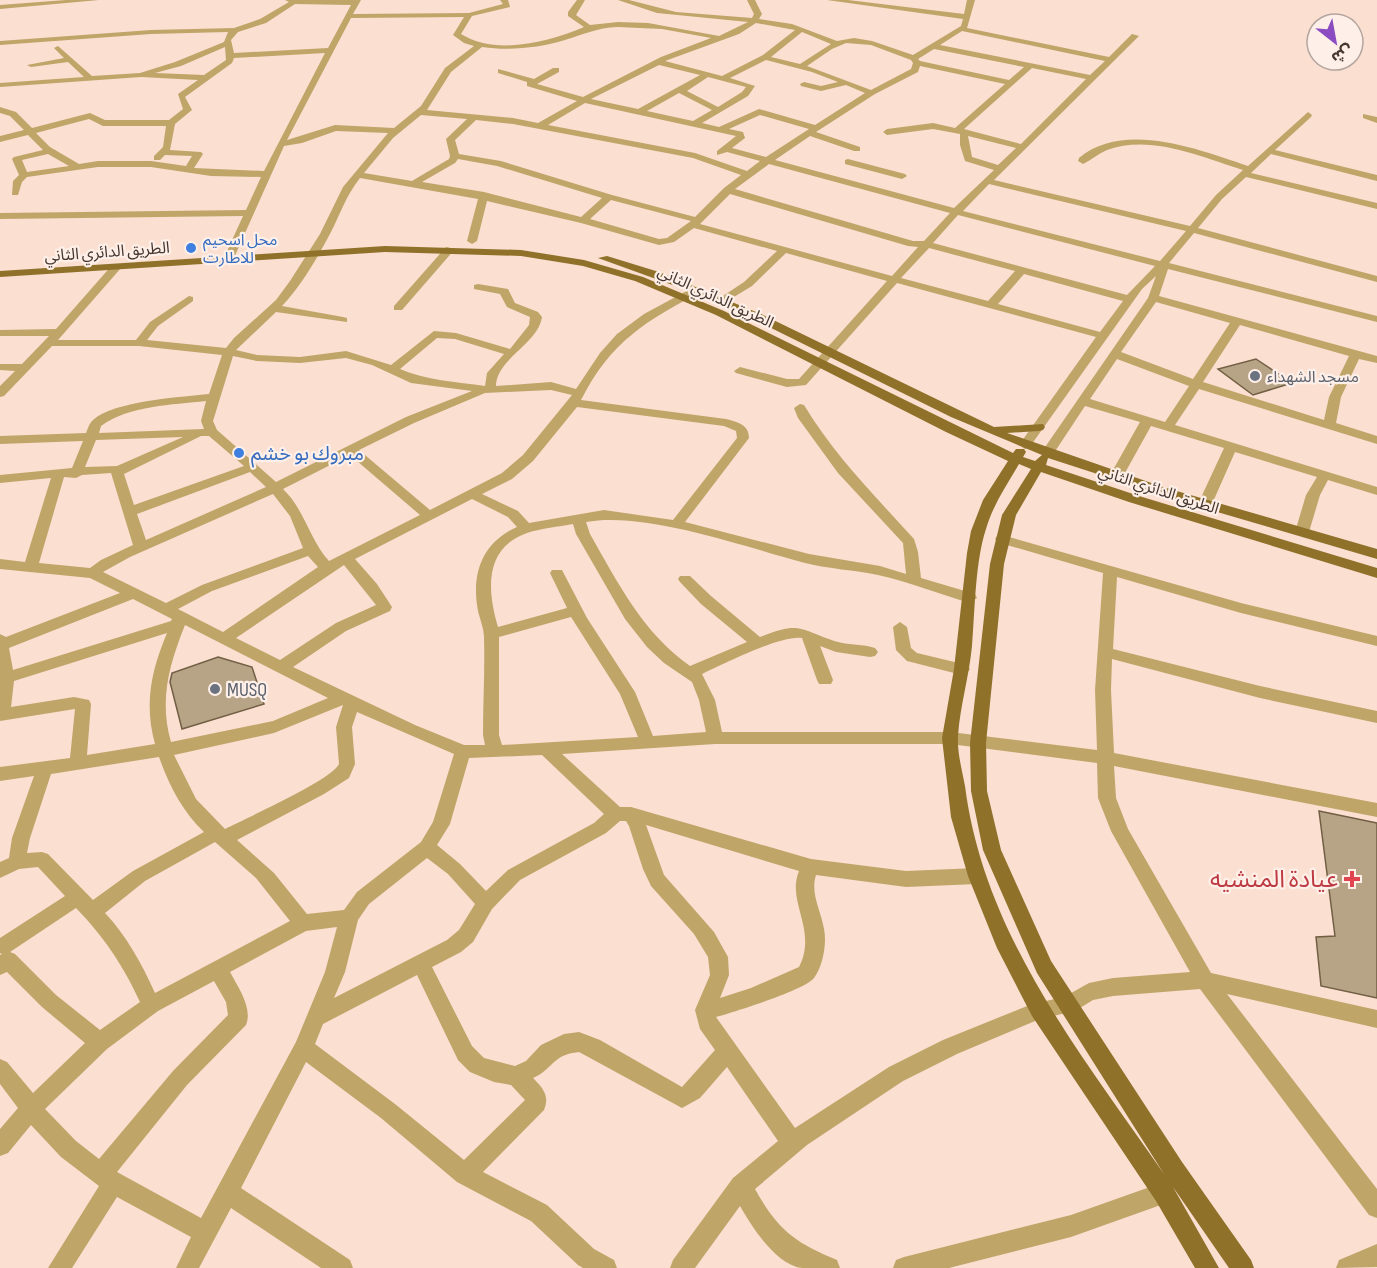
<svg xmlns="http://www.w3.org/2000/svg" width="1377" height="1268" font-family="'Sofia Sans Condensed','Noto Sans Arabic',sans-serif">
	<style>
		.building { fill: #b7a386; stroke: #715f44; stroke-width: 1.5 }
		.lines { fill: none; stroke-linecap: round; stroke-linejoin: round }
		.minor { fill: #c0a569; fill-rule: evenodd }
		.major { fill: #8f712a; fill-rule: evenodd }
		.shop-dot { fill: #3f7fe0; stroke: #fef0e8; stroke-width: 2 }
		.worship-dot { fill: #6b7280; stroke: #fef0e8; stroke-width: 2 }
		.health-dot { fill: #e0444e; stroke: #fef0e8; stroke-width: 2 }
		.labels { text-anchor: middle; stroke-width: 4.5; stroke-linejoin: round; paint-order: stroke }
		.far-shop-label { font-size: 16px; fill: #366cbe; stroke: #fef0e8; text-anchor: start }
		.far-street-label { font-size: 16px; fill: #463831; stroke: #fef0e8 }
		.far-worship-label { font-size: 16px; fill: #5b616d; stroke: #fef0e8; text-anchor: start }
		.shop-label { font-size: 20px; fill: #366cbe; stroke: #fef0e8; text-anchor: start }
		.worship-label { font-size: 20px; fill: #5b616d; stroke: #fef0e8; text-anchor: start }
		.near-health-label { font-size: 24px; fill: #be3a42; stroke: #fef0e8; text-anchor: end }
	</style>
	<rect width="100%" height="100%" fill="#fbdfd1"/>
	<path class="building" d="M1256 359 1292 383 1253 395 1218 369Z
		M218 657 252 667 264 704 182 729 170 682 172 673Z
		M1319 811 1377 823V998L1321 986 1316 937 1335 936Z"/>
	<g class="lines">
		<path class="minor" d="M66 0H99L0 9V5Z
			M285 0H361L353 14 469 13 503 4 500 0H508L510 7 472 16 461 34C496 56 548 42 584 27L568 16V12L577 0H585L576 15 590 25 618 22 648 23 719 36 748 22 657 13 618 0H629L676 12 752 18 754 14 747 0H755L762 14 759 19 792 24 837 41 854 38 872 41 913 55 961 26 963 19 827 0H848L964 14 967 0H975L967 28 1109 57 1132 34 1139 36 994 180 1190 226 1216 195 1243 170C1201 157 1151 134 1107 150 1098 154 1091 160 1083 164L1078 161 1079 158C1124 120 1200 150 1248 166L1308 112 1312 115 1311 117 1275 150 1377 175V181L1271 154 1251 173 1377 203V209L1246 177 1222 199 1198 228 1377 276V282L1194 233 1169 263 1377 316V322L1168 269 1159 296 1377 356V363L1359 359 1341 397 1336 423 1377 436V444L1199 389 1175 425 1377 487V495L1328 480 1320 495 1309 532 1302 536 1295 532 1306 495 1317 477 1235 452 1212 504 1205 508 1200 507 1198 504 1224 448 1151 426 1121 480H1111L1109 477 1140 422 1085 406 1052 456 1047 457 1041 453 1148 298 1156 276 1142 289 1029 448 1025 449 1019 445 1096 337 897 283 806 385 787 387 736 373 734 371 740 367 787 379H799L887 281 786 253 752 286 724 303 720 302V298L744 282 777 251 694 228 674 242 659 245 581 223 487 201 477 241 472 244 467 241 478 199 360 178C347 194 340 214 331 232 318 257 301 286 282 306L343 317 347 318V322L276 312 236 350 257 355 300 357 346 351 391 365 434 331 456 333 510 349 529 325 530 317 507 307 500 294 474 289V285L478 284 508 289 515 303 538 312 542 317C538 344 496 359 496 386L551 382 576 389 600 353 617 334 644 314 694 287H702V291C646 321 611 341 581 400L726 419C737 422 749 424 749 438L685 522 809 554 880 566 906 574 903 543 838 473 798 418 794 408 800 404 804 405C834 455 875 496 914 539L918 552 921 578 975 594 977 598 970 603C939 594 909 582 878 575 854 570 829 569 805 563 745 547 646 511 586 522L590 534C618 583 643 633 690 666L747 642 701 604 680 582 678 579 680 576H690L711 596 760 637C802 620 799 630 838 642 850 645 863 644 875 648L878 652 875 656 870 657 836 652 820 646 833 680 831 684H819L817 680 802 638C780 635 724 664 702 674L715 700 722 732H950L1097 750 1095 690 1103 573 997 542 995 539 997 536 1002 535 1241 603 1377 636V646L1241 613 1117 577 1113 649 1260 686 1377 711V723L1260 698 1112 659 1111 690 1114 753 1377 803V817L1114 766 1116 798 1128 829 1211 973 1377 1010V1028L1227 994 1377 1189V1218L1369 1215 1200 989 1113 996 1093 1000 1075 1011 1040 1019 957 1054 903 1081 807 1145 755 1189C778 1230 794 1242 837 1260L840 1268C828 1268 815 1268 802 1268 776 1265 752 1227 740 1206L695 1268H670L673 1260 733 1178 778 1141 727 1067 700 1098 682 1108 579 1052C551 1055 554 1069 533 1078 543 1088 550 1096 544 1110L483 1172 547 1205 594 1249 614 1260 617 1268H583L578 1265 531 1221 457 1182 381 1118 306 1062 241 1188 350 1260 353 1268H321L231 1208 199 1268H176L191 1237 117 1197 72 1268H48L99 1186 61 1157 31 1125 8 1153 0 1156V1129L18 1108 0 1084V1059L7 1062 33 1093 85 1043 42 1007 7 972 0 975V955L2 954 0 953V938L65 896 38 867 19 869 0 878V862L9 858 12 838 34 776 0 781V767L70 758 75 709 0 721V634L6 637 120 593 90 578 0 569V559L25 562 51 478 0 483V475L72 468 83 441 0 444V436L86 433C88 428 89 424 93 420 114 401 180 397 209 394L222 355 139 346H52L4 396 0 397V386L15 371 0 370V364H22L49 336H0V330L56 329 113 264H121V268L58 340H136L150 322 189 296 193 297V301L158 326 147 340 226 348 234 338 276 300 290 281 320 234 343 187 388 133 336 131 302 143 284 146 233 260 228 263 223 260 243 216 0 219V213L246 210 261 177 211 176 151 167H98L27 177 22 182 18 195H12L13 181 19 175 12 159 14 157 43 150 28 135 0 142V136L24 130 10 116 0 113V107L16 112 32 128 90 113 105 120H169L183 109 178 94 198 80 141 77 0 87V83L84 77 68 62 31 67 27 65 64 58 54 48 58 46 92 76 140 73 175 62 224 42 228 32 151 34 0 45V41L151 30 234 28 260 19 289 2ZM295 4 351 5 328 48 234 53 231 40 238 32 266 23ZM464 17 453 35 464 43 474 46 445 68 421 106 394 128 335 125 287 140 351 18ZM756 23 795 30 763 55 722 76 665 61 739 34ZM618 27 662 29 711 38 661 57 583 97 537 84 559 72V68H553L534 79 498 69V73L527 82V86L577 101 538 123 513 118 427 110 451 72 482 47C509 51 538 48 565 40 585 34 596 28 618 27ZM962 31 1105 61 1090 75 940 45ZM802 32 831 44 800 64 771 57ZM846 43 871 45 911 60 913 63 911 69 871 90 807 66 832 49ZM225 47 226 60 204 75 155 73 181 66ZM934 49 1024 67 1009 80 920 61 918 59ZM325 53 264 171 194 168 203 154 201 152 170 150 175 124 192 110 185 97 232 63 234 58ZM766 60 812 72 838 82 821 86 804 82 800 84 801 86 821 91 846 85 865 93 815 125 759 109 719 127 702 123 748 96 755 86 730 78ZM659 65 700 75 638 109 591 99ZM920 66 1005 84 955 128 933 123 887 129 883 132 887 135 933 129 960 134V145L965 161 994 170 954 208 775 160 810 136 854 151H860V147L816 132 875 94 918 72ZM1032 68 1086 79 1021 144 964 129ZM708 77 746 87 742 92 718 107 687 91ZM679 93 712 110 693 121 647 111ZM585 103 736 136 717 151V155L727 152 760 161 747 171 695 153 548 125ZM421 115 467 119 446 139 450 156 449 159 412 181 364 173 393 138ZM760 115 809 129 766 157 732 148 745 138 743 132 729 129ZM89 119 103 126H166L163 147 154 156V160H160L165 155 192 156 186 166 151 161H98L79 164 50 147 36 133ZM476 120 513 124 693 158 741 175 724 188 695 217 612 195 501 161 459 154 455 140ZM968 136 1016 148 998 165 972 157ZM48 154 69 166 27 172 22 160ZM458 159 497 166 602 198 581 217 484 192 422 182 455 163ZM769 164 950 213 924 241H913L735 189ZM989 184 1186 231 1160 261 963 211ZM730 194 908 246 918 247 892 276 700 224ZM611 200 691 221 667 238 659 239 590 219ZM958 215 1155 266 1127 295 933 243ZM929 248 1015 271 988 301 901 278ZM1024 274 1123 301 1100 332 998 304ZM1156 302 1230 323 1193 379 1121 352ZM1240 325 1349 356 1329 397 1324 420 1203 382ZM437 338 455 339 504 354 487 373 485 386C457 382 425 380 400 369ZM233 356 257 361 300 363 346 358 372 365 411 383 472 391 406 417 276 482 217 430 213 421ZM1117 359 1189 386 1165 422 1090 399ZM551 390 572 395 523 455 502 473 430 510 359 450 414 423 485 393ZM206 401 201 421 204 429 99 433 101 426C130 405 172 405 206 401ZM577 407 724 426 736 431 737 438 673 520 604 510 529 523 518 511 482 494 512 479 533 461ZM201 436H209L244 466 134 505 124 474ZM183 437 117 466 85 467 96 440ZM350 455 420 515 329 561C309 539 305 510 283 489ZM250 472 266 487 146 540 137 514ZM111 473 133 545 101 560 90 568 39 563 64 477 76 478 82 475ZM273 494 290 516 303 548 202 585 166 603 103 572 130 557ZM472 499 508 517 517 527C482 542 471 574 478 611 480 620 484 628 484 638 485 670 483 703 483 735L485 745H464L415 725 293 667 346 631 390 611 392 607 377 584 355 559ZM573 524 576 534 625 619 647 647 664 663 692 682 699 700 706 732 653 736 635 692 587 618 562 570H552L550 573 567 608 498 627C487 590 484 548 527 533 542 528 558 527 573 524ZM308 556 318 567 223 632 178 609 212 591ZM344 565 376 605 336 623 280 660 236 638ZM133 599 172 619 171 621 13 670 9 648ZM571 617 620 694 638 737 502 745 499 735V637ZM185 625 328 698 273 721 171 742C159 700 169 665 185 625ZM167 633C151 671 144 704 155 744L87 755 91 704 89 700 74 697 11 707 14 681ZM343 705 336 727 339 764C332 780 244 819 225 829L196 799 174 755 274 733ZM357 712 454 754 433 822 421 842 357 892 344 910 307 914 274 873 237 840 324 794 349 778 355 764 352 727ZM715 744H950L1097 763 1098 798 1111 831 1190 972 1113 978 1089 983 1064 997 1032 1004 943 1040 889 1067 795 1128 716 1017C734 1012 805 990 814 978 823 966 827 943 824 929 821 910 810 894 816 875L906 887 977 884 983 881 986 876 983 871 977 868 906 871 811 859 631 807H620L562 754ZM542 755 604 814 594 823 508 870 486 891 460 864 437 845 450 824 469 758ZM159 757C169 785 182 811 204 832L133 871 93 900 48 854 42 852 27 853 30 838 51 774ZM620 821H626L629 826 643 869 651 886 694 934 708 957 710 975 695 1010 700 1029 715 1050 682 1087 600 1040 579 1032 564 1034 541 1045 526 1061 515 1066 484 1058 472 1046 432 967 461 952 473 942 492 909 520 880 606 833ZM646 825 799 871C786 902 818 930 799 967L751 988 720 998 729 975 728 957 714 932 664 875ZM215 842 256 878 290 921 155 993C142 964 126 935 105 913L145 881ZM427 858 448 874 475 904 459 930 447 940 334 998 345 972 358 920 369 904ZM76 908C104 937 123 965 140 1002L100 1030 56 995 15 954 10 952ZM337 927 325 972 296 1042 201 1218 117 1172 187 1085 246 1025C253 1008 238 987 230 972L306 931ZM417 975 458 1060 470 1072 494 1082 511 1085 525 1100 464 1160 395 1104 315 1044 323 1024ZM214 981 226 1002 228 1015 173 1071 99 1159 76 1141 45 1109 107 1049 158 1011Z
			M1363 114 1377 117V123L1363 118Z
			M848 159 905 174 907 176 902 179 845 164V160Z
			M446 247 455 249 402 310H394V306Z
			M900 622 907 627 911 648 917 653 967 665 970 669 967 673 962 675 907 661 896 650 893 627Z
			M1164 1182 1172 1185 1175 1193 1172 1201 1071 1237 949 1268H893L896 1260 904 1257 1071 1215Z
			M1377 1244V1267L1336 1268 1339 1260Z"/>
		<path class="major" d="M385 246 521 250 584 260 643 277 724 311 1013 453 1016 449H1024L1026 452 1023 457 1035 461 1042 455 951 417 753 319 703 296 598 258 607 256 659 272 761 314 994 427 1043 424 1045 427 1043 430 1039 431 1007 433 1163 487 1377 549V559L1190 504 1048 458 1046 465 1139 496 1377 568V578L1129 502 1041 472 1016 515 1004 564 986 743 987 791 1001 850 1051 961 1182 1162 1251 1260 1254 1268H1229L1173 1187 1219 1268H1195L1156 1201 1032 1016 997 948 968 876 951 817 942 738 954 669 967 553 971 531 983 500 1008 461 946 432 716 315 635 281 583 266 521 256 385 252 0 277V271ZM1019 464 1031 469 1002 515 990 564 970 743 971 791 983 850 1037 973 1164 1174C1081 1054 984 935 965 786 962 770 957 752 958 736 960 706 969 677 972 646 975 611 975 562 986 529 993 505 1006 486 1019 464Z"/>
	</g>
	<g class="shop-dot">
		<circle cx="191" cy="248" r="6"/>
		<circle cx="239" cy="453" r="6"/>
	</g>
	<g class="worship-dot">
		<circle cx="1255" cy="376" r="6"/>
		<circle cx="215" cy="689" r="6"/>
	</g>
	<path class="health-dot" d="M1349 870h6v6h6v6h-6v6h-6v-6h-6v-6h6z"/>
	<g class="labels">
		<g class="far-shop-label">
			<text x="203" y="245">محل اسحيم<tspan x="203" dy="18">للاطارت</tspan></text>
		</g>
		<g class="far-street-label">
			<text transform="translate(107 251) rotate(-4)" y="6">الطريق الدائري الثاني</text>
			<text transform="translate(716 296) rotate(25)" y="6">الطريق الدائري الثاني</text>
			<text transform="translate(1159 489) rotate(18)" y="6">الطريق الدائري الثاني</text>
		</g>
		<g class="far-worship-label">
			<text x="1267" y="382">مسجد الشهداء</text>
		</g>
		<g class="shop-label">
			<text x="251" y="460">مبروك بو خشم</text>
		</g>
		<g class="worship-label">
			<text x="227" y="696">MUSQ</text>
		</g>
		<g class="near-health-label">
			<text x="1338" y="887">عيادة المنشيه</text>
		</g>
	</g>
	<g transform="translate(1335 42) rotate(149)"><circle r="28" fill="#fef0e8" stroke="#b4a69f" stroke-width="1.5"/>
	<path d="M0-4.5L10 22L0 15L-10 22Z" fill="#8b4bc1"/>
	<text y="-9" font-size="16" font-weight="bold" text-anchor="middle" fill="#463831">ش</text>
	</g>
</svg>
